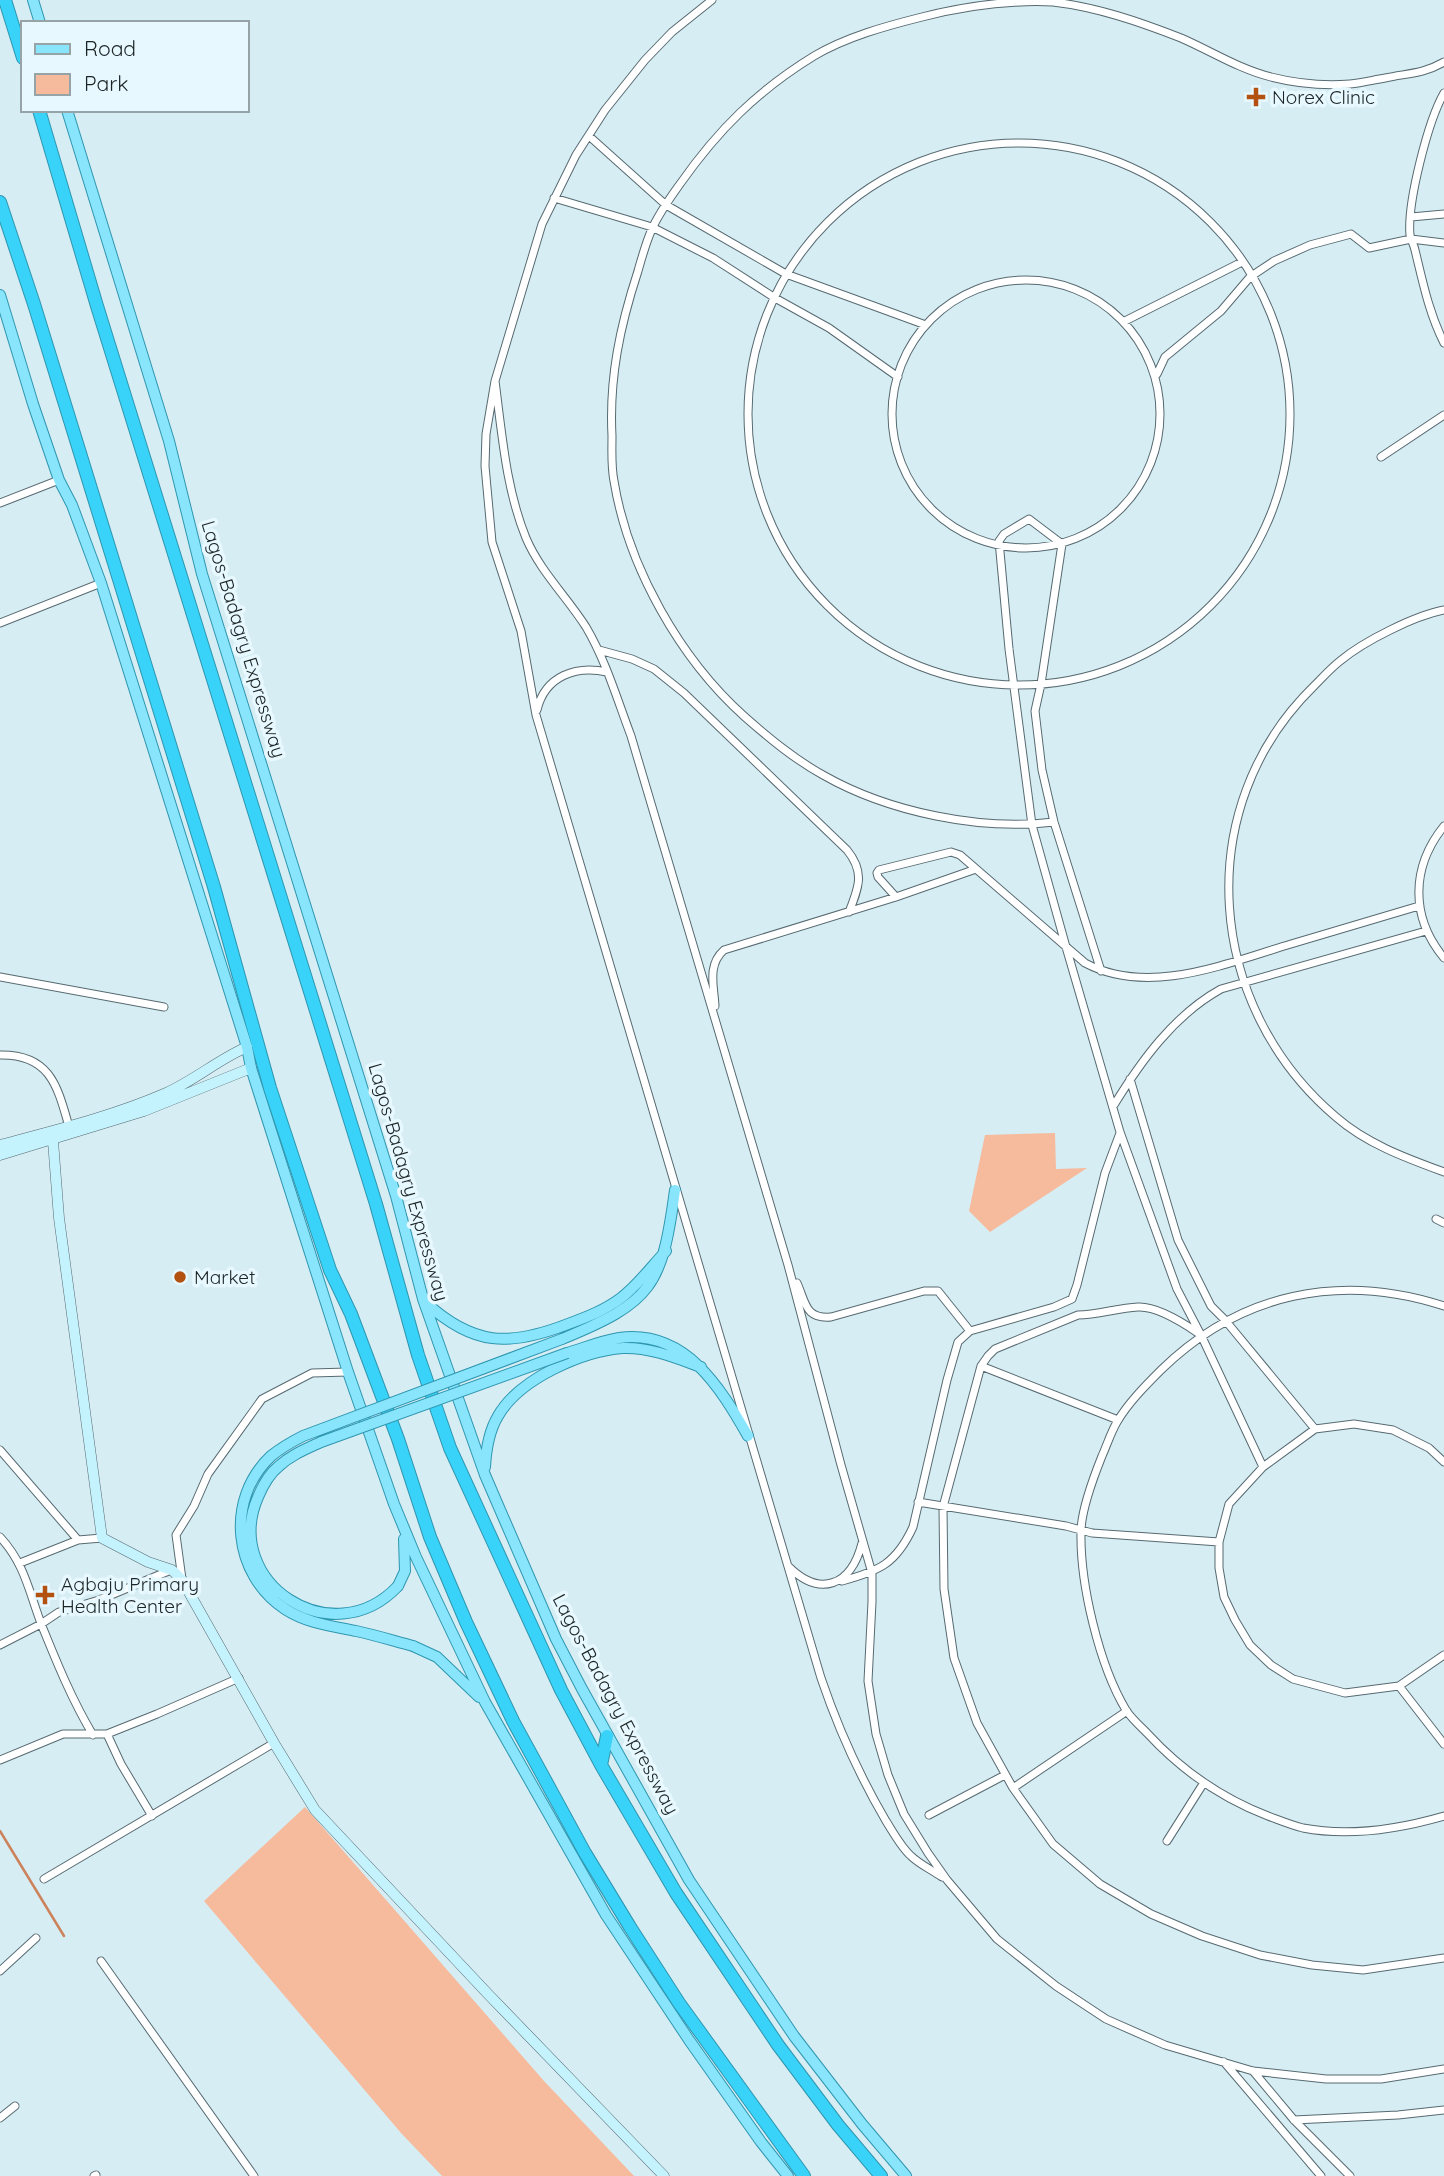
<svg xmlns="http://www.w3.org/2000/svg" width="1444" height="2176" font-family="Quicksand,sans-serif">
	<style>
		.green { fill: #f6bb9d }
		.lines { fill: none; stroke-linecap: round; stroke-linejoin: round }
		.stream { stroke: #cc835c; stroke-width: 2.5 }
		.street-casing { stroke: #576a71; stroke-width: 9 }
		.secondary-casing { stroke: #576a71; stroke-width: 11 }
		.primary-casing { stroke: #2f96af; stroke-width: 12 }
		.highway-casing { stroke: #2f96af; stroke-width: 14 }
		.street { stroke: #fff; stroke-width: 7 }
		.secondary { stroke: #c4f2fd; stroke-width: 10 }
		.primary { stroke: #88e5fb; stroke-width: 10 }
		.highway { stroke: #39d3f9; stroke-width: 12 }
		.primary-bridge-casing { stroke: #2f96af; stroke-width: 12; stroke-linecap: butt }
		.primary-bridge { stroke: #88e5fb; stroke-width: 10 }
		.poi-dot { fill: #b35210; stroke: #e7f9ff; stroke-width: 2.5 }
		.labels { text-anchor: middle; stroke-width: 7; stroke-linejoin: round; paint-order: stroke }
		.poi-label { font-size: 19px; fill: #1c2426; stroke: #e7f9ff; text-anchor: start }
		.street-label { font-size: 19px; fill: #1c2426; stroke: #e7f9ff }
	</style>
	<rect width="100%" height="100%" fill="#d7edf4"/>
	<path class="green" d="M1055 1133 1056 1169 1087 1168 990 1232 969 1211 985 1135Z
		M305 1807 544 2081 634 2176H442L401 2133 204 1901Z"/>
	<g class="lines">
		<path class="stream" d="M0 1831 64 1936"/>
		<defs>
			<path id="street" d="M712 0 672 32 645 60 605 110 576 155 542 224 495 381 486 434 485 466 492 542 521 631 536 715 821 1678C838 1728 859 1775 886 1821 893 1832 901 1847 911 1856 919 1864 932 1870 942 1877
				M1444 93C1428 121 1407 203 1410 235 1411 240 1414 245 1415 250 1423 283 1429 313 1444 343
				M589 136 666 205 786 274 923 324
				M748 414a271 271 0 1 1 542 0a271 271 0 1 1-542 0Z
				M554 198 652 227 713 258 775 298 829 328 898 377
				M1411 217 1444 214
				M892 414a134 134 0 1 1 268 0a134 134 0 1 1-268 0Z
				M1125 321 1240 263
				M1157 374 1165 357 1221 311 1250 277 1274 261 1310 245 1351 234 1369 248 1411 239 1444 243
				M495 381C502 434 506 489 526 538 540 571 567 597 586 627 606 661 617 699 631 736L788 1265 841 1465 872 1573V1602L868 1681 876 1734 888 1775 904 1814 928 1853 947 1880 997 1939 1056 1986 1106 2019 1165 2045 1253 2071 1326 2079H1381L1444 2069
				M1381 457 1444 415
				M0 503 59 480
				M1444 610C1414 616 1364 641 1340 661 1331 668 1322 678 1314 686 1189 808 1206 1007 1336 1117 1367 1144 1406 1158 1444 1172
				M0 623 101 583
				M599 650 632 659 654 669 684 693 847 850C865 872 859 887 849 912
				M537 710C545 676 576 665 607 672
				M1054 822C980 831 888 812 823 775 794 759 769 738 745 717 680 659 628 567 614 481 611 466 612 451 612 436 609 378 620 326 638 271 642 257 646 242 652 229 659 213 670 198 680 184 718 130 757 91 814 56 846 37 886 26 922 17 965 6 1009 0 1053 2 1097 7 1140 22 1181 38 1211 51 1239 69 1271 77 1295 83 1325 86 1350 84 1362 83 1373 80 1385 78 1409 73 1423 74 1444 62
				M1444 826C1411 867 1410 917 1444 958
				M896 897 878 877 877 873 879 870 951 852 960 855 1085 963C1149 997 1227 963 1291 944 1334 931 1376 919 1419 906
				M1101 971 1054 822 1042 770 1035 711 1041 684 1062 544 1029 519 1004 534 999 541 1009 649 1032 825 1066 947 1120 1132 1177 1289 1201 1335 1263 1467
				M0 977 164 1007
				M715 1006C714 986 707 965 724 950L896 897 976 869
				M0 1055C52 1054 58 1089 70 1130
				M1130 1079 1178 1240 1211 1306 1225 1320 1315 1429
				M1114 1105C1141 1061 1174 1015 1221 989L1426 931
				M1436 1219 1444 1223
				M797 1283C806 1303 805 1319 831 1317L924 1291H938L970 1331
				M1444 1306C1340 1272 1240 1293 1161 1370 1146 1385 1128 1403 1117 1422 1111 1432 1107 1445 1102 1456 1094 1476 1081 1510 1081 1532 1080 1584 1099 1665 1126 1710 1131 1718 1140 1726 1147 1733 1182 1771 1221 1798 1268 1816 1279 1820 1291 1825 1303 1828 1350 1837 1399 1829 1444 1816
				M1198 1333C1182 1322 1157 1306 1138 1307 1117 1308 1098 1315 1078 1315L995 1349 988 1356 981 1366 943 1507 944 1589 954 1658 977 1723 1013 1788 1053 1844 1100 1884 1151 1914 1202 1936 1260 1955 1312 1965 1363 1970 1444 1958
				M981 1366 1118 1420
				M0 1450 78 1540
				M1444 1462 1429 1448 1393 1430 1354 1424 1315 1429 1263 1467 1229 1504 1219 1542V1568L1224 1597 1235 1620 1250 1645 1271 1665 1293 1679 1345 1693 1399 1686 1444 1655
				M918 1502 1066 1526 1092 1533 1219 1542
				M0 1537C25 1564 29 1592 42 1626 57 1663 72 1700 93 1735
				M20 1563 78 1540 102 1538
				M788 1566C820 1598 851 1586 862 1543
				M182 1579 176 1535 194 1506 208 1474 262 1399 312 1373 348 1372
				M842 1581C879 1571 896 1564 913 1527L947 1380 958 1342 970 1331 1054 1307 1072 1299 1077 1285 1105 1173 1120 1133
				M0 1645 41 1624 59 1612 99 1600 171 1570
				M1399 1686 1444 1744
				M107 1734 121 1764 152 1816
				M0 1760 63 1734H107L157 1714 239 1678
				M1013 1788 1127 1711
				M929 1815 1005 1775
				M1167 1841 1203 1784
				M44 1879 274 1743
				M101 1961 254 2176
				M0 1971 36 1938
				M1224 2062 1321 2176
				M1253 2071 1294 2120 1350 2176
				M0 2118 15 2106
				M1294 2120 1398 2115 1444 2110
				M94 2176 96 2175"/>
			<path id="secondary" d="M50 1132 53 1141 59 1218 102 1538 148 1562 172 1570 182 1580 274 1743 315 1810 488 1994 664 2176
				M0 1145C56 1130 113 1116 166 1093 195 1080 219 1059 247 1047
				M0 1155 144 1111 251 1068"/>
			<path id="primary" d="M33 0 40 23
				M67 110 169 441 202 574 396 1196 423 1299 485 1475 556 1639 582 1689 689 1880 794 2036 862 2124 906 2176
				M0 295 33 404 59 480 72 505 101 583 247 1047 251 1068 348 1372 394 1504 416 1557 485 1702 606 1915 689 2040 761 2142 788 2176
				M425 1302C473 1346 509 1347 568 1324 587 1317 605 1310 621 1298 638 1285 651 1267 666 1251
				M562 1339C652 1302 662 1287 675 1190
				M567 1353C584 1348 601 1341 619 1338 685 1329 720 1387 748 1436
				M485 1467C486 1450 489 1431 498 1416 519 1379 582 1351 623 1348 650 1347 676 1358 701 1367
				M398 1586 405 1571 404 1539
				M413 1646 437 1657 479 1697"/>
			<path id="highway" d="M5 0 23 58
				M39 110 97 306 376 1204 418 1355 450 1448 561 1690 601 1765 676 1893 778 2045 838 2125 881 2176
				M0 202 34 304 214 887 270 1088 330 1270 351 1314 398 1439 430 1537 466 1622 513 1721 585 1853 630 1927 679 2003 804 2176
				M601 1765 607 1736"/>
		</defs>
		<use href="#street" class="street-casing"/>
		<use href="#secondary" class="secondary-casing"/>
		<use href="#primary" class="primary-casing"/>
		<use href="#highway" class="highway-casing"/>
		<use href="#street" class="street"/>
		<use href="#secondary" class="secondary"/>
		<use href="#primary" class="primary"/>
		<use href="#highway" class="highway"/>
		<defs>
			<path id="primary-bridge" d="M398 1586C332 1656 221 1582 258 1497 263 1485 269 1474 279 1466 291 1455 306 1449 321 1442L567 1353
				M413 1646C394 1641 375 1635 356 1631 332 1626 306 1623 285 1609 233 1575 225 1499 271 1456 281 1448 291 1442 303 1436L562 1339"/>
		</defs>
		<use href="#primary-bridge" class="primary-bridge-casing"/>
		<use href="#primary-bridge" class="primary-bridge"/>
	</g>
	<g class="poi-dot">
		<path d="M1252.5 86.5h7v7h7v7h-7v7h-7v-7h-7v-7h7z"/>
		<circle cx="180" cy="1277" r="7"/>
		<path d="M41.5 1584.5h7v7h7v7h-7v7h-7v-7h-7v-7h7z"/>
	</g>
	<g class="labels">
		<g class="poi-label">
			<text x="1272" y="104">Norex Clinic</text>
			<text x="194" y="1284">Market</text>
			<text x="61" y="1591">Agbaju Primary<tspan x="61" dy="22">Health Center</tspan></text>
		</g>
		<g class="street-label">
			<text transform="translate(244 639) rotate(73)" y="7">Lagos-Badagry Expressway</text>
			<text transform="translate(409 1182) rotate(74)" y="7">Lagos-Badagry Expressway</text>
			<text transform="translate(616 1704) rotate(62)" y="7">Lagos-Badagry Expressway</text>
		</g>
	</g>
	<rect x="21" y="21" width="228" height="91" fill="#e7f9ff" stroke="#96a4a8" stroke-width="2"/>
	<rect x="35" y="44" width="35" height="10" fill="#88e5fb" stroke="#96a4a8" stroke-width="2"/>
	<text x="84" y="56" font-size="21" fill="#1c2426">Road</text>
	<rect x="35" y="74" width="35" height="21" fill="#f6bb9d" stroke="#96a4a8" stroke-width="2"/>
	<text x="84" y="91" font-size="21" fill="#1c2426">Park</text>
</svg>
